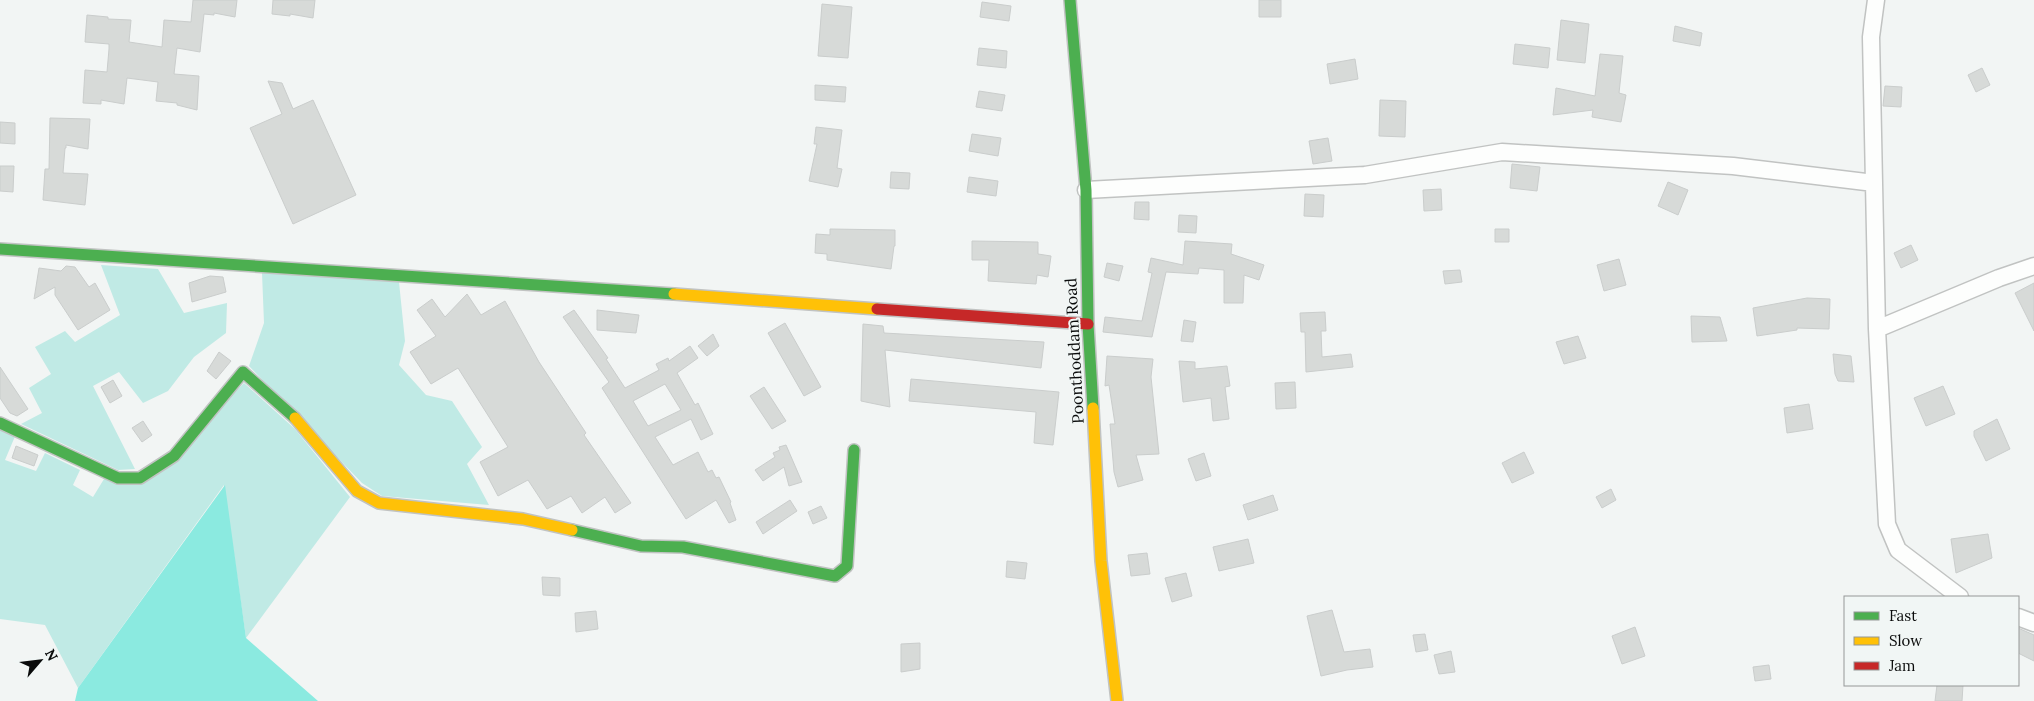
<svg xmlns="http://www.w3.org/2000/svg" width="2034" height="701" font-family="Lora,serif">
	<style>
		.green { fill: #c0eae5 }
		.water { fill: #8beae0 }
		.building { fill: #d7dad8; stroke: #cacdcc; fill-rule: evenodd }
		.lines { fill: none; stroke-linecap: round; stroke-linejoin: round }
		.street-casing { stroke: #c1c3c2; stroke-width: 19 }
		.fast-casing { stroke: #c1c3c2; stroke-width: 14 }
		.slow-casing { stroke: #c1c3c2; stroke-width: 14 }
		.jam-casing { stroke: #c1c3c2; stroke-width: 14 }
		.street { stroke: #fdfefd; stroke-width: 16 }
		.fast { stroke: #4caf50; stroke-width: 11 }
		.slow { stroke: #ffc107; stroke-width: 11 }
		.jam { stroke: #c62828; stroke-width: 11 }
		.labels { text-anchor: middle; stroke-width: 4; stroke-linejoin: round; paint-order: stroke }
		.street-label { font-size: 16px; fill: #0a0b0b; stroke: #f1f6f5 }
	</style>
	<rect width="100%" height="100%" fill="#f2f5f4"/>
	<path class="green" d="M101 265 158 269 184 313 227 303 226 333 194 357 168 391 143 403 119 372 93 386 135 469 118 470 21 424 42 413 29 388 51 374 35 347 65 331 75 342 120 315Z
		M262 273 399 282 405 341 399 365 426 395 452 401 482 447 467 464 489 505 382 496 362 483 249 366 264 323Z
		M244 383 295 429 350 497 246 638 224 485 78 688 45 625 0 619V428L16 434 5 460 36 471 45 453 80 470 73 485 93 497 104 479 141 484Z"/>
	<path class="water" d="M225 485 246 638 318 701H75L78 688Z"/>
	<path class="building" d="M193 0H237L235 17 214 13V15L204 14 200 52 177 48 174 74 199 76 197 110 177 105V103L156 101 158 82 127 78 124 104 101 100V104L83 103 85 70 107 72 109 49V44L85 42 87 15 108 17V19L131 20 129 42 162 47 164 20 191 22Z
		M273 0H315L313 18 290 14V16L272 14Z
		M1259 0H1281V17H1259Z
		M982 2 1011 6 1009 21 980 17Z
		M822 4 852 7 848 58 818 56Z
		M1561 20 1589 24 1585 63 1557 60Z
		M1675 26 1702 33 1700 46 1673 41Z
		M1515 44 1550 48 1548 68 1513 64Z
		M979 48 1007 51 1006 68 977 65Z
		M1600 54 1623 56 1619 93 1626 95 1621 122 1592 117 1593 110 1553 115 1556 88 1595 96Z
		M1355 59 1358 79 1330 84 1327 64Z
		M1982 68 1990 85 1976 92 1968 75Z
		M268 81 282 83 293 109 313 100 356 195 293 224 250 128 282 114Z
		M815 85 846 87 845 102 815 100Z
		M1885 86 1902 87 1901 107 1883 106Z
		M979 91 1005 95 1002 111 976 107Z
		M1380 100 1406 101 1405 137 1379 136Z
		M50 118 90 119 88 149 66 145V148H65L63 173 88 174 85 205 43 200 45 169H49Z
		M0 122 15 123V144L0 143Z
		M816 127 842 130 837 168 842 169 838 187 809 181 817 144H814Z
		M972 134 1001 138 998 156 969 151Z
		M1328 138 1332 161 1313 164 1309 141Z
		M1512 164 1540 167 1537 191 1510 188Z
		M0 166H14L13 192 0 191Z
		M891 172 910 173 909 189 890 188Z
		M969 177 998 181 996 196 967 192Z
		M1668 182 1688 190 1678 215 1658 206Z
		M1441 189 1442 210 1424 211 1423 190Z
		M1305 194 1324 195 1323 217 1304 216Z
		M1135 202H1149V220L1134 219Z
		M1179 215 1197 216 1196 233 1178 232Z
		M830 229 895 230V246H894L891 269 827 260V254L815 253 816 234 830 235Z
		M1495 229H1509V242H1495Z
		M972 241 1038 242V254L1051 256 1048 277 1037 275 1036 284 988 281 989 260H972Z
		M1185 241 1232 244 1231 254 1264 265 1259 280 1244 275 1243 303H1224V270L1199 268 1198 274 1166 272 1152 337 1103 332 1105 317 1142 321 1152 273 1148 272 1151 258 1183 265Z
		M1911 245 1918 260 1901 268 1894 253Z
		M1619 259 1626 285 1604 291 1597 265Z
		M1107 263 1123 266 1119 281 1104 277Z
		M66 266 75 267 89 287 95 283 110 310 78 330 55 295V287L34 299 39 268 61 271Z
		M1460 270 1462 282 1445 284 1443 271Z
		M210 276 223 277 226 292 192 302 189 283Z
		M2034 283V331L2015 293Z
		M467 294 481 315 505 301 539 362 586 433 584 435 631 503 615 513 605 497 582 513 571 496 547 509 528 480 498 496 480 462 508 447 458 368 431 384 410 352 436 336 417 310 432 299 445 317Z
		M1807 298 1830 299 1829 329 1797 328V330L1757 336 1753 308Z
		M574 310 608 358 606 359 625 388 659 370 656 364 668 358 669 361 690 346 698 358 677 373 695 405 698 403 713 434 701 440 691 419 655 437 673 465 698 452 708 472 712 470 716 478 719 477 731 502 730 503 736 520 729 523 716 500 686 519 602 388 609 382 563 317ZM665 384 681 410 648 426 633 401Z
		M597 310 639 315 636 333 597 330Z
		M1325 312 1326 331H1321L1322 357 1351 354 1353 367 1306 372 1305 332H1301L1300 313Z
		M1691 316 1720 317 1727 341 1692 342Z
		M1184 320 1196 322 1193 342 1181 341Z
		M785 323 821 387 804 396 768 333Z
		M863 324 883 326 884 333 1044 342 1041 368 885 350 890 407 861 401Z
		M713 334 719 346 707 356 698 346Z
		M1578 336 1586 358 1564 364 1556 342Z
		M219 352 231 361 216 379 207 371Z
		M1833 354 1851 356 1854 382 1838 381 1835 374Z
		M1107 356 1153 359 1151 377 1159 454 1136 455 1143 480 1118 487 1114 472 1110 424H1115L1109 385 1105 386Z
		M1179 361 1195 362V369L1227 366 1230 386 1225 387 1229 419 1213 421 1211 398 1183 402Z
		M0 367 28 409 17 416 10 413 0 398Z
		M911 379 1059 392 1053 445 1034 443 1036 412 909 401Z
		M113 380 122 396 110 403 101 387Z
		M1295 382 1296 408 1276 409 1275 383Z
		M1943 386 1955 414 1926 426 1914 398Z
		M764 387 786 421 772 429 750 396Z
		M1809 404 1813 429 1787 433 1784 408Z
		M1997 419 2010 449 1986 461 1974 436V431Z
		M143 421 152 435 142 442 132 428Z
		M786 445 802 482 789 486 784 467 763 481 755 470 775 457 773 453 780 450 779 447Z
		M16 446 38 455 34 466 12 458Z
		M1524 452 1534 473 1512 483 1502 463Z
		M1204 453 1211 476 1196 481 1188 459Z
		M1611 489 1616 500 1602 508 1596 497Z
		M1273 495 1278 510 1248 520 1243 505Z
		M790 500 797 511 763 534 756 522Z
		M821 506 827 518 813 524 808 512Z
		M1988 534 1992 558 1956 573 1951 539Z
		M1248 539 1254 563 1219 571 1213 547Z
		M1147 553 1150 574 1131 576 1128 555Z
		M1007 561 1027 563 1025 579 1006 577Z
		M1186 573 1192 596 1172 602 1165 578Z
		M542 577 560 578V596L543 595Z
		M1332 610 1344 652 1370 649 1373 667 1347 670 1321 676 1307 616Z
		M596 611 598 629 576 632 575 613Z
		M1635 627 1645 656 1622 664 1612 636Z
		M2018 628 2034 635V661L2018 653Z
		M1425 634 1428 650 1416 652 1413 635Z
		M920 643V669L901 672V644Z
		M1451 651 1455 672 1439 674 1434 655Z
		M1769 665 1771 679 1755 681 1753 667Z
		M1937 685H1963L1962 701H1935Z"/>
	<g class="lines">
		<defs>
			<path id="street" d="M1876 0 1871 37 1877 329 1887 524 1898 550 1960 597
				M1086 190 1365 175 1502 152 1733 166 1874 183
				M1877 329 1999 278 2034 266
				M2018 617 2034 623"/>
			<path id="fast" d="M1070 0 1086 190 1088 324 1093 408
				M0 249 674 294
				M0 423 118 478H140L174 456 243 372 295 418
				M572 530 641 546 683 547 835 576 847 566 854 450"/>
			<path id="slow" d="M674 294 877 309
				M1093 408 1101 561 1117 701
				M295 418 357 491 379 503 523 519 572 530"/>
			<path id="jam" d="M877 309 1088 324"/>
		</defs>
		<use href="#street" class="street-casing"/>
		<use href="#fast" class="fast-casing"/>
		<use href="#slow" class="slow-casing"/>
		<use href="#jam" class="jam-casing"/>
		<use href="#street" class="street"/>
		<use href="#fast" class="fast"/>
		<use href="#slow" class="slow"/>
		<use href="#jam" class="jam"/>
	</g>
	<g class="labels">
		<g class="street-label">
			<text transform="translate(1074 351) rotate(-93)" y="6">Poonthoddam Road</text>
		</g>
	</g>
	<rect x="1844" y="596" width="175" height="90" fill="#f1f6f5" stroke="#959897"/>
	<rect x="1854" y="612" width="25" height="8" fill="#4caf50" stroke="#959897"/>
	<text x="1889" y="621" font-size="15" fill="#0a0b0b">Fast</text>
	<rect x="1854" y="637" width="25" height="8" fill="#ffc107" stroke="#959897"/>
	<text x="1889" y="646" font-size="15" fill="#0a0b0b">Slow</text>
	<rect x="1854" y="662" width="25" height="8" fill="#c62828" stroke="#959897"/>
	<text x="1889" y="671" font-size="15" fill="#0a0b0b">Jam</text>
	<g transform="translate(40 661) rotate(62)" stroke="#f1f6f5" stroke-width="4" paint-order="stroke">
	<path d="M0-4L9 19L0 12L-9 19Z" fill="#0a0b0b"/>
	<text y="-8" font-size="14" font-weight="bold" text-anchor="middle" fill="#0a0b0b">N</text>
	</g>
</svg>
